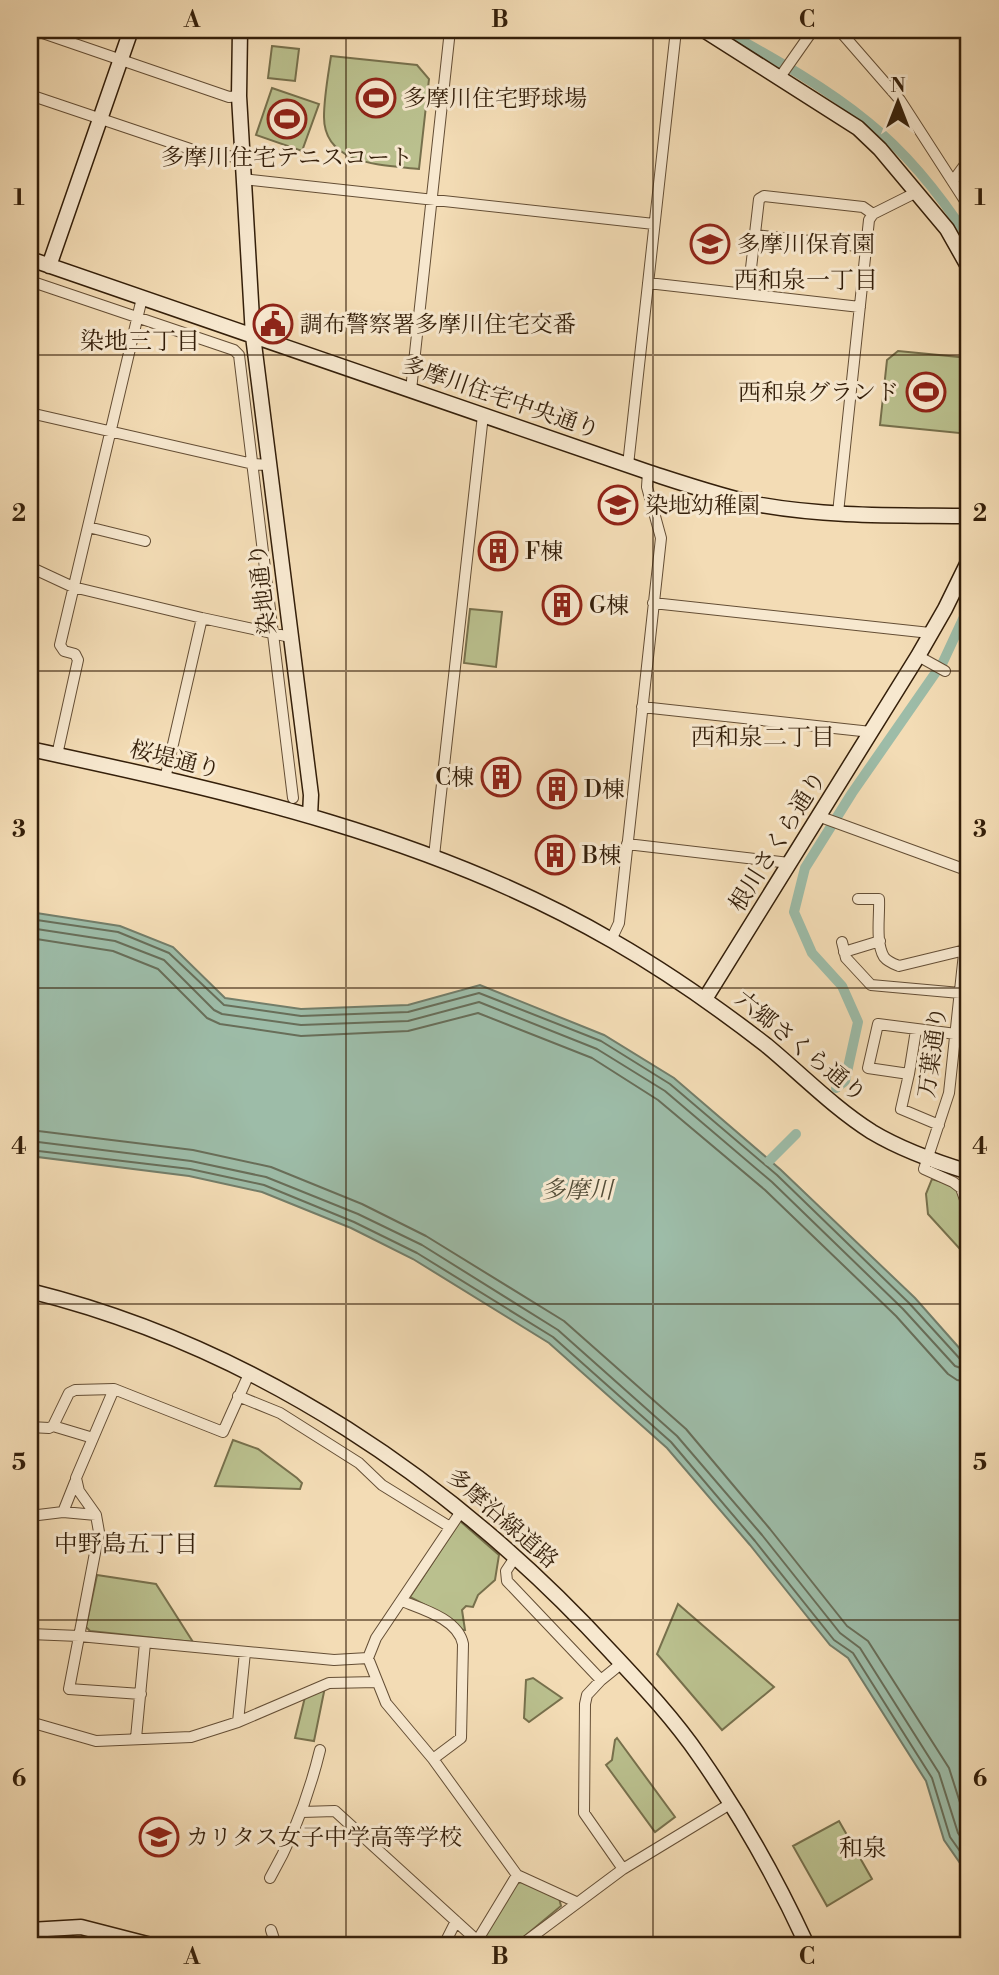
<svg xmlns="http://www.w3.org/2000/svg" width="999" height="1975" font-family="'Libre Bodoni','Noto Serif JP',serif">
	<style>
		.green { fill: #bac08e; stroke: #77704c; stroke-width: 2 }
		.water { fill: #9dbca8; stroke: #737d69; stroke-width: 2 }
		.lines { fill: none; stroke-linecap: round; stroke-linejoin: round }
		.shore { stroke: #686e59; stroke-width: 2 }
		.canal { stroke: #9dbca8; stroke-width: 10 }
		.street-casing { stroke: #644e35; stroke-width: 12 }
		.secondary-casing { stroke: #341f0a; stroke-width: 17 }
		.street { stroke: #f7e8cf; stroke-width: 10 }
		.secondary { stroke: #f7e8cf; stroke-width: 14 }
		.grid { fill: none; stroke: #341f0a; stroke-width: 2; stroke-opacity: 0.55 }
		.labels { text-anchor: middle; stroke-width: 6; stroke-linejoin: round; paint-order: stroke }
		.poi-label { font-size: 23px; fill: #341f0a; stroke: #f7e8cf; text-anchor: start }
		.street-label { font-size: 23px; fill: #341f0a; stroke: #f7e8cf }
		.neighbourhood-label { font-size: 24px; fill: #341f0a; stroke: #f7e8cf }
		.water-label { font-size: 24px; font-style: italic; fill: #544e39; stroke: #f7e8cf }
		.neatline { fill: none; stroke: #341f0a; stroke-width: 2.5 }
		.grid-label { font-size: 23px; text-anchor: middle; font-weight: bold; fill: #341f0a }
	</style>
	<rect width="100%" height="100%" fill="#f3dcb5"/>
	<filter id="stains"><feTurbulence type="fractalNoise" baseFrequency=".00286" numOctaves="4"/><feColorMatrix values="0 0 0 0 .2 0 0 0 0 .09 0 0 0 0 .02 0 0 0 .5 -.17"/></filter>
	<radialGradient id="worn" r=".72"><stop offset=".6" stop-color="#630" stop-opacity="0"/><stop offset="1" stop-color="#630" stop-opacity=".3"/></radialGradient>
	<path class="green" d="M272 46 299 49 295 81 268 78Z
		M331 56 417 65 429 79 419 169C385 165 324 166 324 117 324 97 328 76 331 56Z
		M272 88 319 104 302 151 256 135Z
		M898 351 969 358V434L880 425 887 360Z
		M470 609 502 612 496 667 464 663Z
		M932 1179C938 1181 949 1183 954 1187 970 1200 969 1240 969 1259L928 1214 926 1194Z
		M233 1440 258 1449 297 1478 302 1483 300 1489 215 1486Z
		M460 1521 499 1555 495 1580 478 1595 473 1607 466 1606 462 1610 465 1630H463L448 1617 410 1597Z
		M97 1575 156 1584 193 1642 90 1631 86 1627Z
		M678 1604 774 1687 722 1730 657 1654Z
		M533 1678 562 1698 529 1722 524 1718 526 1680Z
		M325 1687 314 1741 295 1738 305 1697Z
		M617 1738 675 1817 655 1832 606 1765 612 1760 615 1740Z
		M839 1821 872 1879 827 1906 793 1846Z
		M521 1882 559 1898 561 1906 514 1945H489L483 1940 516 1884Z"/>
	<path class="water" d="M30 912 120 926 173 947 225 998 301 1009 408 1005 480 985 604 1035 674 1078 781 1170 915 1298 969 1359V1876L944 1840 926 1781 848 1658 830 1645 750 1545 667 1448 549 1343 413 1259 351 1228 262 1192 189 1176 30 1156Z"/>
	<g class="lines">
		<path class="shore" d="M30 919 118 932 169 953 224 1005 301 1016 408 1012 479 993 601 1041 670 1084 777 1175 909 1303 961 1360 969 1363
			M30 928 115 941 164 960 214 1010 222 1014 301 1025 408 1021 479 1002 597 1049 665 1091 772 1182 903 1309 955 1366 969 1371
			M30 938 113 951 158 969 207 1018 220 1024 301 1036 408 1031 478 1013 592 1058 658 1100 765 1190 896 1316 948 1374 957 1380 969 1382
			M30 1130 193 1150 271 1167 362 1204 426 1236 564 1321 686 1429 770 1529 847 1626 868 1641 949 1768 969 1831
			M30 1141 191 1161 266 1177 358 1214 422 1245 558 1330 677 1436 762 1535 840 1633 860 1648 939 1773 958 1833 969 1849
			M30 1150 190 1169 264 1185 354 1222 417 1253 553 1337 671 1442 755 1541 834 1640 853 1653 932 1778 950 1837 969 1864"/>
		<path class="canal" d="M723 30C773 58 824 86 868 122 908 154 941 196 969 239
			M836 1088 845 1081 858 1022 842 986 812 953 794 912 805 868 852 793 943 662 969 606
			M769 1161 796 1134"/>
		<defs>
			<path id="street" d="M34 30 229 97 239 96
				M839 30 900 100 969 207
				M780 77 813 30
				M30 95 208 155 242 157
				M243 179 654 224
				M953 181 969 159
				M755 235 866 247
				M30 281 234 350 239 355 293 798
				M648 283 860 307
				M748 294 759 199 764 196 863 207 873 214
				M411 390 450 30
				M30 413 253 464 269 465
				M628 465 676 30
				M838 513 869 220 873 214 917 192
				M88 527 145 541
				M30 567 73 587 202 618 290 637
				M653 603 930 633
				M918 656 945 671
				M642 707 871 732
				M57 755 78 660 75 654 64 651 60 645 142 298
				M165 779 202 618
				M818 816 969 871
				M627 844 789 863
				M434 856 483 415
				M858 899H879C880 915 875 942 884 957 888 962 894 964 899 966L965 950
				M969 907 949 1093 924 1169 953 1182 961 1188 969 1211
				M611 940 619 923 661 538 647 487 648 472
				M842 942 846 958 871 985 960 993
				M844 952 880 941
				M909 1074 916 1030
				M939 1125 901 1109 909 1074 868 1068 878 1024 956 1034
				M114 1389 76 1478 79 1491 96 1515 99 1532 69 1689 141 1694
				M238 1396 280 1413 359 1463 382 1485 450 1527
				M30 1427 49 1428 53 1426
				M93 1438 53 1426 69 1393 75 1390 114 1389 223 1432 249 1374
				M462 1510 376 1638 368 1658 386 1703 433 1759 517 1875 576 1902
				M63 1512 75 1482
				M30 1516 63 1512 96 1515
				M516 1556 506 1571 507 1581 601 1680 587 1695 585 1704 584 1813 623 1869
				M402 1601C422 1609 458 1619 463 1644L461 1738 433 1759
				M30 1634 79 1636 334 1660 368 1658
				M601 1680 622 1663
				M30 1722 96 1741 191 1737 238 1722 329 1683 377 1682
				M238 1722 245 1652
				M136 1738 145 1643
				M302 1812 335 1811 482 1945
				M270 1878C293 1838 309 1795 320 1750
				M271 1930 276 1945
				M477 1941 517 1875
				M444 1945 456 1921
				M521 1945 623 1869 730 1804"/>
			<path id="secondary" d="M240 30 239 96 253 336 311 795 310 816
				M704 30 858 128 880 149 947 229 969 268
				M30 259 648 472C685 484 723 497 761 505 829 517 900 515 969 516
				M49 266 131 30
				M30 749C231 792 434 837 613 941 667 972 717 1007 766 1045 801 1074 834 1108 872 1132 902 1150 936 1162 969 1172
				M705 999 918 656 945 609 969 560
				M30 1291C256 1347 455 1482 611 1652 642 1685 674 1719 700 1757 741 1816 777 1880 807 1945
				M30 1930 81 1927 151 1945"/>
		</defs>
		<use href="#street" class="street-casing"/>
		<use href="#secondary" class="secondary-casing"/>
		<use href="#street" class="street"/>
		<use href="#secondary" class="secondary"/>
	</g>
	<path class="grid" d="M346 30V1945M653 30V1945M30 355H969M30 671H969M30 988H969M30 1304H969M30 1620H969"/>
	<defs>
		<symbol id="stadium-ring" viewBox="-11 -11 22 22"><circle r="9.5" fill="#f7e8cf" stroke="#8f2418" stroke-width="1.5"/><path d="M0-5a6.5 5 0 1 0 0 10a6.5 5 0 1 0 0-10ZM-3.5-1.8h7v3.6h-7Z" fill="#8f2418"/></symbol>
		<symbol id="school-ring" viewBox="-11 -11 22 22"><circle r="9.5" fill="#f7e8cf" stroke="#8f2418" stroke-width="1.5"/><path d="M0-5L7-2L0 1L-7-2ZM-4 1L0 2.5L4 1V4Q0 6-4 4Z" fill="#8f2418"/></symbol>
		<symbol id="civic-ring" viewBox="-11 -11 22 22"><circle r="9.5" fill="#f7e8cf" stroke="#8f2418" stroke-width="1.5"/><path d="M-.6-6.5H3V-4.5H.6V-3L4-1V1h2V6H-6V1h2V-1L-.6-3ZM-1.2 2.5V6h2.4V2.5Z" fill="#8f2418"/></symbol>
		<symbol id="building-ring" viewBox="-11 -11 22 22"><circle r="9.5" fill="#f7e8cf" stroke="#8f2418" stroke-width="1.5"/><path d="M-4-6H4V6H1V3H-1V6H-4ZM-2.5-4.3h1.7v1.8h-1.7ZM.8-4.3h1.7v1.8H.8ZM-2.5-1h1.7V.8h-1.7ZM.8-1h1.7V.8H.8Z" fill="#8f2418"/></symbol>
	</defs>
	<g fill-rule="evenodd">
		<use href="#stadium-ring" x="354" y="76" width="44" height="44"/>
		<use href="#stadium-ring" x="265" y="97" width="44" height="44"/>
		<use href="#school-ring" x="688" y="222" width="44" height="44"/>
		<use href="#civic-ring" x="251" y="302" width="44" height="44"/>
		<use href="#stadium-ring" x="904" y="370" width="44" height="44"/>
		<use href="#school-ring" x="596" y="483" width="44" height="44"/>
		<use href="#building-ring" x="476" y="529" width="44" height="44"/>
		<use href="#building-ring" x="540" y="583" width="44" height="44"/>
		<use href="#building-ring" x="479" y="755" width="44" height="44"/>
		<use href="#building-ring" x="535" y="767" width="44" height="44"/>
		<use href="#building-ring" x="533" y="833" width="44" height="44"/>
		<use href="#school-ring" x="137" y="1815" width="44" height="44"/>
	</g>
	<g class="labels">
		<g class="poi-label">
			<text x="403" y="106">多摩川住宅野球場</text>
			<text x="287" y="165" text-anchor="middle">多摩川住宅テニスコート</text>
			<text x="737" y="252">多摩川保育園</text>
			<text x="300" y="332">調布警察署多摩川住宅交番</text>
			<text x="899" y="400" text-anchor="end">西和泉グランド</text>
			<text x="645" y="513">染地幼稚園</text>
			<text x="525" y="559">F棟</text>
			<text x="589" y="613">G棟</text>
			<text x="474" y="785" text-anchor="end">C棟</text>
			<text x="584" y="797">D棟</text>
			<text x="582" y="863">B棟</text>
			<text x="186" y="1845">カリタス女子中学高等学校</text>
		</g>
		<g class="street-label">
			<text transform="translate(501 397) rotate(19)" y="8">多摩川住宅中央通り</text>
			<text transform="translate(262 589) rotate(-97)" y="8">染地通り</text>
			<text transform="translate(175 759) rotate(14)" y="8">桜堤通り</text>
			<text transform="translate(777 841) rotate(-58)" y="8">根川さくら通り</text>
			<text transform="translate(801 1046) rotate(39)" y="8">六郷さくら通り</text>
			<text transform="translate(932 1052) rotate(-82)" y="8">万葉通り</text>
			<text transform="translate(503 1518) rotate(41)" y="8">多摩沿線道路</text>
		</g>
		<g class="neighbourhood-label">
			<text x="806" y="288">西和泉一丁目</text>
			<text x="140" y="349">染地三丁目</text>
			<text x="763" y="745">西和泉二丁目</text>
			<text x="126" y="1552">中野島五丁目</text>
			<text x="863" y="1856">和泉</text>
		</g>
		<g class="water-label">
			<text x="577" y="1198">多摩川</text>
		</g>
	</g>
	<rect width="999" height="1975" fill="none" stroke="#f3dcb5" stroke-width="77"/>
	<g transform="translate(898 102)" stroke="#f7e8cf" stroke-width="5" paint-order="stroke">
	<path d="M0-5L12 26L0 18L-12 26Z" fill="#341f0a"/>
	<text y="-10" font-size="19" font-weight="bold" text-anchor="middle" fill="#341f0a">N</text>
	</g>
	<rect x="38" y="38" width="922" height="1899" class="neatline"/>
	<g class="grid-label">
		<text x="192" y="27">A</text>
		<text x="500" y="27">B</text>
		<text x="807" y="27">C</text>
		<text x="19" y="205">1</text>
		<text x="980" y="205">1</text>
		<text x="19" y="521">2</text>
		<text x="980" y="521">2</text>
		<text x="19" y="837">3</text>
		<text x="980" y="837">3</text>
		<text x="19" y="1154">4</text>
		<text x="980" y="1154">4</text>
		<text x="19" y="1470">5</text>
		<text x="980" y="1470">5</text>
		<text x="19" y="1786">6</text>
		<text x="980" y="1786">6</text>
		<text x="192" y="1964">A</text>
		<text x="500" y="1964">B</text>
		<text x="807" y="1964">C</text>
	</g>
	<rect width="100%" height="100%" filter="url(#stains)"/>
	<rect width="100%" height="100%" fill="url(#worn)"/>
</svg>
